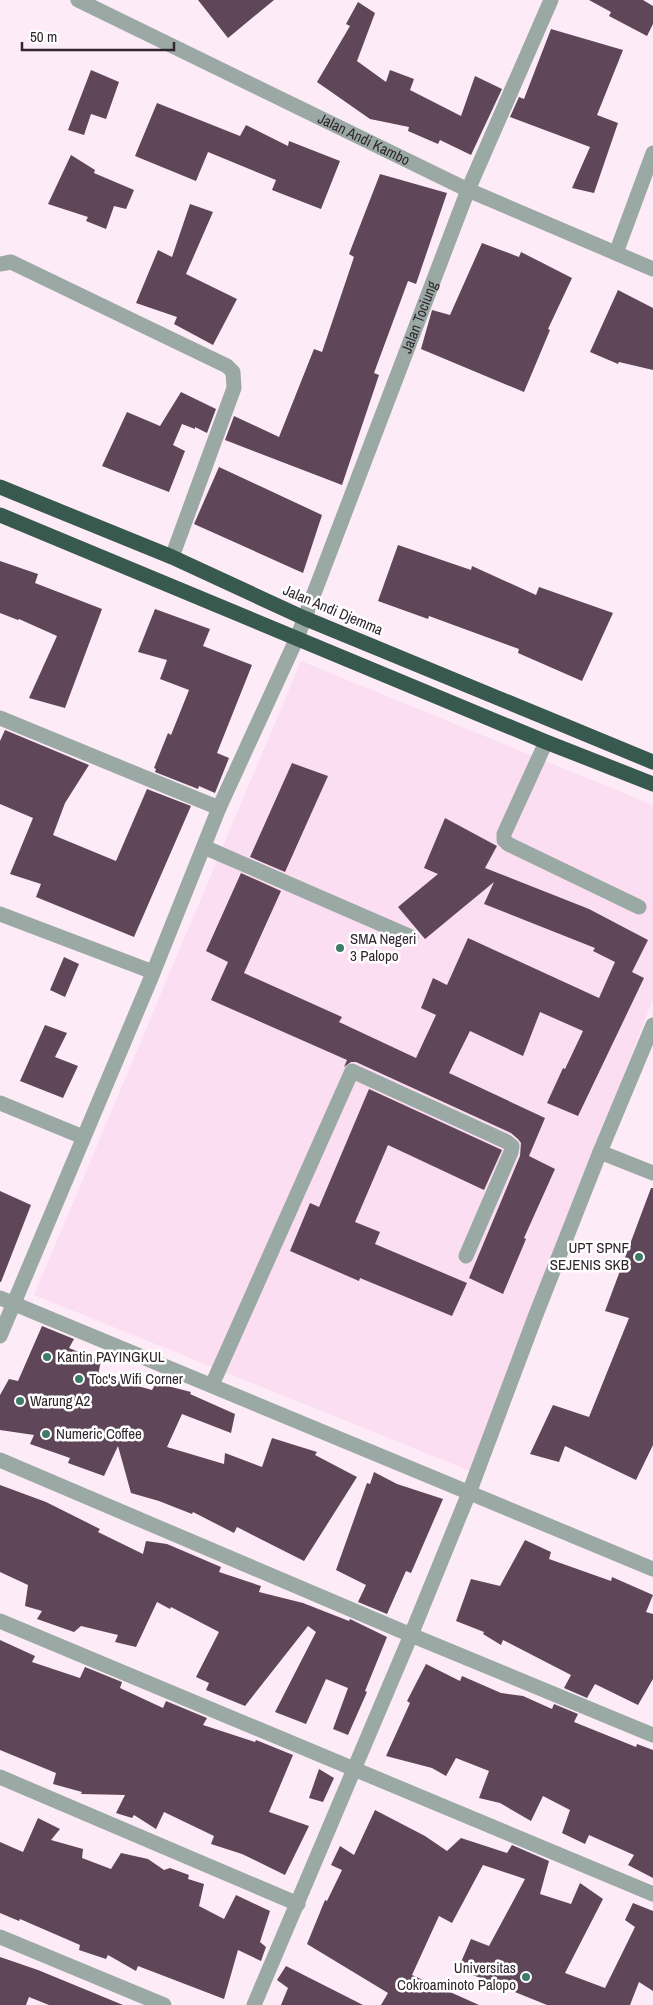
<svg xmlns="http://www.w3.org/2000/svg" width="653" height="2005" font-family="'Archivo Narrow',sans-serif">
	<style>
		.built { fill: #fcdef2 }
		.building { fill: #5f4658 }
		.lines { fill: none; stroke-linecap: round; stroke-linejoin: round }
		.minor { stroke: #9aa9a3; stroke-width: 15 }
		.highway { stroke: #38594d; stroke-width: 15 }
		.poi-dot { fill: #3e7c68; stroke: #fff; stroke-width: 2 }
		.labels { text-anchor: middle; stroke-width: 5; stroke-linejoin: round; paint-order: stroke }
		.street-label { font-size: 15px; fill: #31262e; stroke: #fff }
		.poi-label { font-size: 15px; fill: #31262e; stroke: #fff; text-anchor: start }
	</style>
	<rect width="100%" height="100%" fill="#feebf8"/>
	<path class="built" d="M301 661 653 805V999L470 1471 34 1295Z"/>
	<path class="building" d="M198 0H274L228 38Z
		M589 0H643L653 6V24L647 36 609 16 611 12Z
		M358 2 375 13 357 61 386 82 390 70 414 79 410 90 461 116 475 76 502 89 471 155 440 140 438 144 408 131 409 127 370 119 317 82 350 26 346 24Z
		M551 29 623 50 597 115 618 123 594 193 572 188 590 147 510 117 519 97 524 99Z
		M91 70 119 82 106 119 91 114 84 135 68 130Z
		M157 103 240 136 246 125 288 146 289 141 340 161 321 209 272 190 276 180 208 152 196 181 135 156Z
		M71 155 95 170 94 173 134 190 126 209 114 206 106 229 86 221 88 217 48 204Z
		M380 174 447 193 416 284 408 281 374 373 379 375 342 485 225 440 234 416 279 437 314 349 322 352 354 257 349 254Z
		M190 204 213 212 186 274 237 299 213 345 174 324 177 317 136 303 158 250 172 257Z
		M482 243 519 257 521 252 572 278 548 329 550 330 524 392 421 349 432 310 450 315Z
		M618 290 653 308V370L619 362 618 364 590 352Z
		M181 392 216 409 207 433 195 427V429L182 424 173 445 185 451 169 492 102 466 127 412 160 426Z
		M219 467 322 515 303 573 194 524Z
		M398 545 471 570 472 566 536 595 539 587 613 613 582 681 518 653 519 649 429 616 428 619 378 601Z
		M0 561 38 574 35 583 102 609 65 708 29 698 57 636 19 619 18 620 0 613Z
		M155 609 210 629 203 646 252 665 217 753 229 758 215 793 199 786 198 789 155 772 156 769 154 768 168 733 171 735 189 690 160 679 167 660 138 652Z
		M5 730 89 765 65 803 53 835 116 861 147 789 191 806 134 937 36 897 41 884 10 874 33 818 0 804V741Z
		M292 763 328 776 285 872 250 857Z
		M445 818 497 846 485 868 589 909 648 940 632 972 644 978 578 1116 547 1103 563 1068 565 1069 583 1031 540 1012 523 1056 470 1031 449 1073 545 1118 529 1156 555 1169 524 1238 526 1239 503 1294 469 1278 520 1156 521 1143 518 1139 511 1133 356 1062H351L344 1067 347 1060 211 1000 228 962 206 951 241 873 281 891 244 973 342 1017 339 1022 416 1058 436 1015 421 1008 433 978 447 985 468 938 599 998 615 962 593 951 595 948 484 904 494 882 425 939 398 907 438 874 424 868Z
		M64 957 79 964 65 997 50 990Z
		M45 1025 67 1033 55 1057 78 1066 63 1098 20 1081Z
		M369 1089 502 1150 484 1190 388 1145 355 1222 380 1232 375 1244 467 1283 452 1316 360 1278 359 1281 290 1251 310 1203 319 1207Z
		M651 1188H653V1445L636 1480 565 1446 559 1462 530 1454 553 1405 589 1417 629 1318 605 1311Z
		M0 1191 31 1205 1 1282H0Z
		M42 1326 74 1339 69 1348 101 1361 98 1375 152 1390 156 1383 191 1392 190 1394 235 1414 231 1433 182 1414 167 1447 224 1464 225 1453 262 1467 272 1438 317 1452 315 1455 357 1477 304 1561 237 1527 234 1533 193 1512 192 1514 159 1501 131 1493 118 1446 104 1476 68 1463 70 1458 30 1444 34 1435 0 1430V1395L9 1379 18 1381Z
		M374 1472 397 1484 443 1499 411 1573 406 1571 387 1614 358 1602 366 1585 336 1570 367 1483 370 1484Z
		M0 1485 46 1502 100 1529 98 1532 143 1554 146 1541 167 1544 221 1567 219 1572 261 1586 259 1592 303 1603 349 1621 350 1619 387 1637 365 1691 367 1692 348 1735 333 1729 348 1688 326 1679 306 1724 275 1712 316 1632 308 1626 245 1706 206 1690 209 1683 196 1677 219 1632 171 1607 170 1609 157 1602 136 1647 115 1642 118 1635 81 1626 74 1632 37 1619 42 1611 25 1606 28 1585 0 1572Z
		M525 1540 551 1552 549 1559 611 1581 612 1577 653 1595 646 1612 653 1614V1679L638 1705 595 1684 587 1698 564 1688 571 1675 503 1640 501 1645 483 1634 484 1632 456 1621 471 1579 500 1586Z
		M0 1640 35 1656 32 1662 80 1678 85 1667 122 1682 120 1688 163 1708 166 1701 207 1718 203 1725 255 1742 256 1740 293 1755 269 1812 309 1826 285 1875 242 1854 211 1844 214 1836 164 1812 156 1829 134 1815 132 1818 116 1813 125 1795 81 1794 82 1792 53 1784 56 1773 0 1750Z
		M426 1664 460 1681 462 1676 501 1693 523 1696 552 1709 554 1704 578 1714 574 1722 636 1747 637 1744 653 1750V1878L628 1865 634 1855 589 1835 585 1844 562 1833 570 1810 543 1796 531 1821 500 1803 479 1798 489 1771 456 1758 446 1776 432 1768 386 1756 410 1703 407 1701Z
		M319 1769 334 1778 323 1802 309 1798Z
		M375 1810 425 1836 447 1851 461 1838 507 1853 512 1845 549 1861 540 1894 571 1904 580 1883 603 1899 565 1973 605 1988 635 1927 625 1920 633 1903 653 1911V1991L639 1982 630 2005H547L458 1969 471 1939 489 1946 525 1879 483 1865 452 1923 439 1916 412 1975 479 2005H381L388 1993 307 1944 325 1900 327 1901 342 1870 331 1865 340 1846 354 1855Z
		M38 1818 60 1829 51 1840 83 1849 82 1858 111 1869 121 1853 148 1859 164 1870 170 1868 189 1875 188 1879 204 1884 199 1906 224 1919 236 1895 270 1911 260 1942 266 1947 261 1961 238 1950 224 1999 138 1966 136 1971 108 1955 106 1959 79 1950 80 1945 20 1919 19 1921 0 1913V1842L23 1852Z
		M0 1957 38 1970 123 2005H49L29 1997 26 2005H0Z
		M286 1966 363 2005H281L288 1988 277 1980Z"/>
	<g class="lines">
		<g class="minor">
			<path id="s1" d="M78 0 468 190 653 269"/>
			<path d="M616 253 653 153"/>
			<path d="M0 264 11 262 227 366 233 372 234 388 172 557"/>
			<path d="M0 718 219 808"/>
			<path d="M546 742 504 834V840L508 844 639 907"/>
			<path d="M204 847 411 937"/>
			<path d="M0 914 153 972"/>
			<path d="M0 1103 83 1137"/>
			<path d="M600 1152 653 1173"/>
			<path d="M0 1298 653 1569"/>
			<path id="s2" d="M0 1336 151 978 219 808 297 638 468 190 551 0"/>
			<path d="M212 1385 352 1071 507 1142 512 1146 511 1152 466 1256"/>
			<path d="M0 1460 411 1635 653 1735"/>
			<path d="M0 1621 653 1894"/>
			<path d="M0 1777 298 1904"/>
			<path d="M0 1937 164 2005"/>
			<path d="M254 2005 411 1635 469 1493 535 1317 600 1152 653 1025"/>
		</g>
		<path class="highway" d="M0 487 172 557 304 618 653 762
			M0 515 546 742 653 784"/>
	</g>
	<g class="poi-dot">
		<circle cx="340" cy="948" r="5"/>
		<circle cx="639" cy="1257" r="5"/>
		<circle cx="47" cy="1357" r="5"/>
		<circle cx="79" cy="1379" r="5"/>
		<circle cx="20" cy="1401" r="5"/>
		<circle cx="46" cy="1434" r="5"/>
		<circle cx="526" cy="1977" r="5"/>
	</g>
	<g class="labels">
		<g class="street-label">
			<text dy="5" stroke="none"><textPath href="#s1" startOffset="318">Jalan Andi Kambo</textPath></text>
			<text dy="5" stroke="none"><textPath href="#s2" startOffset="1102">Jalan Tociung</textPath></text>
			<text transform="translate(333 610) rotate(23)" y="5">Jalan Andi Djemma</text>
		</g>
		<g class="poi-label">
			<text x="350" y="944">SMA Negeri<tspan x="350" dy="17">3 Palopo</tspan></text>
			<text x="629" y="1253" text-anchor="end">UPT SPNF<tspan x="629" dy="17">SEJENIS SKB</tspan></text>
			<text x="57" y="1362">Kantin PAYINGKUL</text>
			<text x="89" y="1384">Toc's Wifi Corner</text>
			<text x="30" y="1406">Warung A2</text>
			<text x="56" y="1439">Numeric Coffee</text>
			<text x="516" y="1973" text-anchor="end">Universitas<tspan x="516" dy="17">Cokroaminoto Palopo</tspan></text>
		</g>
	</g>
	<path d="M22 42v8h152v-8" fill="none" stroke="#31262e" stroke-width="2.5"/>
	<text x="30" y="42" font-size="15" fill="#31262e" stroke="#ffffff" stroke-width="4" paint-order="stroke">50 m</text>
</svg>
